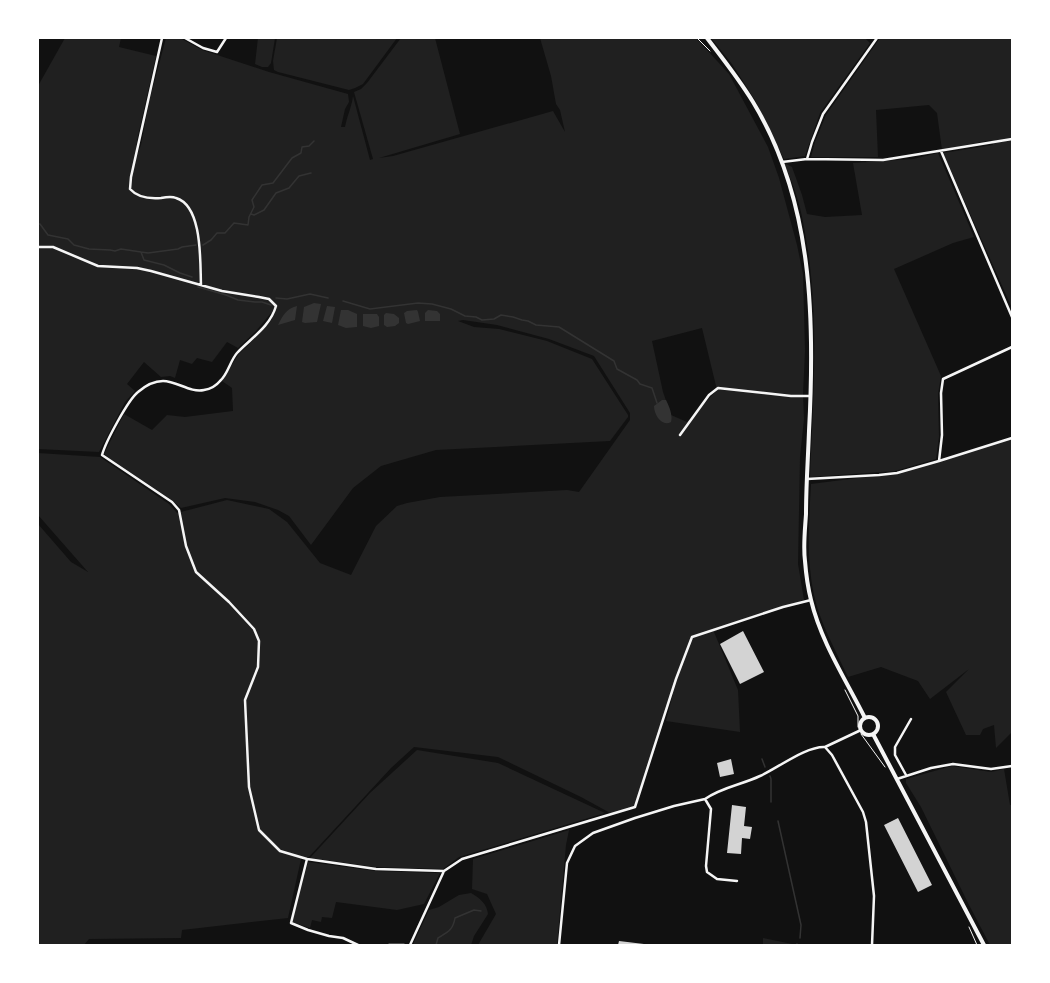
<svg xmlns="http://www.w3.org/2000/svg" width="1050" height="983" font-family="'Varela Round',sans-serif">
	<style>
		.green { fill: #202020; fill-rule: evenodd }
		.water { fill: #333 }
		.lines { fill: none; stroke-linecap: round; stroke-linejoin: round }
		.stream { stroke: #333; stroke-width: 1.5 }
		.building { fill: #d3d3d3 }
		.path { stroke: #f5f5f5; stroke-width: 1 }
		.minor { stroke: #f5f5f5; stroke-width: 2.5 }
		.secondary { stroke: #f5f5f5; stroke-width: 4 }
	</style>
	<rect width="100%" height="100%" fill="#111"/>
	<path class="green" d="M65 38H121L119 47 156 56 137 140 135 160 141 145 149 102 166 38H180L202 50 269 72 348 94 349 102 345 109 341 127H345C347 116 352 106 353 96L370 160 373 159 354 92 361 89 367 83 401 38H435L460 134 379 158 393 156 553 111 565 132 560 110 556 104 551 76 540 38H696L729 74 768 147 779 178 797 245 803 274 805 351 803 394 804 419 800 457 798 564 804 600 721 628 714 632 738 690 740 732 666 721 673 694H672L635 807 612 814 581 797 498 757 414 747 391 768 307 859H301L288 918 182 930 181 938 89 939 84 945H38V524L71 562 88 572 38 515V453L100 457 169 504 177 513 227 500 269 509 287 522 320 563 351 575 376 526 397 506 407 503 440 497 567 490 579 492 630 420V413L594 356 549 339 497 325 463 320 458 321 474 327 499 329 547 341 592 359 628 415V417L610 441 436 450 381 466 353 488 311 545 289 516 278 510 255 502 225 498 181 508 173 501 110 459 104 454 124 414 152 430 167 415 185 417 233 411 232 388 222 381 238 355 260 333 272 319 271 313 256 331 238 348 227 342 212 362 197 358 192 364 180 360 175 378 170 376 161 377 144 362 127 384 135 391 125 402 99 452 38 449V86ZM702 328 717 390 687 422 671 415 663 392 652 341Z
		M258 38H275L271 63 268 67H262L255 64Z
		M277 38H397L363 84 355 88 349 90 278 72 274 70 273 61Z
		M711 38H865L870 43 820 113 805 156 784 159 755 100 732 64Z
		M880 38H1012V308L943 153 993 145 991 140 942 150 937 113 929 105 876 110 878 157H811L815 142 826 115Z
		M938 153 974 237 953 243 894 269 941 376 938 394 939 437 936 459 895 471 810 477C813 402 819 326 808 251 805 232 802 212 796 194 793 184 788 173 784 163L792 167 802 195 807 214 825 217 862 215 853 163 913 159Z
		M1012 438V732L996 748 994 725 983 729 980 735H966L946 692 969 669 930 699 918 681 881 667 848 677C836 651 820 623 814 595 806 558 809 521 811 484L897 473Z
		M417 750 498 763 605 813 459 857 443 869 375 867 310 858 370 793Z
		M952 766 991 772 1004 769 1010 805H1012V945H990L968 903 921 807 906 783V779Z
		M569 830 566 845 557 945H478L496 914 487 894 472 889 473 859Z
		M308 862 376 871 440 873 424 904 397 910 336 902 332 918 322 917 321 922 312 920 310 928 292 922Z
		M471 893C480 898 487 904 488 914L474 936 471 945H414V942L429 910 439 907 459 895Z
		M763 938 797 945H763Z"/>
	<path class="water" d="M314 303 321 304 317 322 305 323 302 322 304 307Z
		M297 306 295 320 278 325C283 315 286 309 297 306Z
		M327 306 335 307 332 323 323 321Z
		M341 310H348L357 314V327L346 328 338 325Z
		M417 310 418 312 420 321 408 324 406 323 404 313 407 311Z
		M428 310 437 311 440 314V321H425V313Z
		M386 313 394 314 399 318V323L395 326 387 327 384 325V315Z
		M363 314H377L379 317V326L371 328 363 326Z
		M662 400H666C669 406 673 415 671 422 662 427 654 415 654 406Z"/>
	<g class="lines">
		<path class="stream" d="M251 214 254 215 264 210 276 193 289 188 299 176 311 173
			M38 224H40L48 235 68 239 74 245 89 249 110 250 115 251 121 249 141 252 144 260 164 265 180 273 192 277
			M203 245 211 240 217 233H225L234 223 248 225 249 217 254 207 252 200 262 185 273 183 292 158 301 153 302 147 309 146 314 141
			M141 252 148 253 178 249 182 247 196 245
			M198 287 226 295 238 300 255 302H262L271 305
			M276 298 287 299 310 294 328 298
			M343 301 370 309 418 303 432 304 451 309 465 316 476 317 482 320 494 319 501 315 513 317 522 320 528 321 536 325 559 327 614 361 617 369 637 380 640 384 652 388 657 403
			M762 759 765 767
			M770 776 771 779V802
			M778 821 801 925 800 938
			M436 945 438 938C448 932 453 930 455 918L474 910 481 911
			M796 945 797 944"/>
	</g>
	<path class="building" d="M743 631 764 672 740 684 720 644Z
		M731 759 734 774 720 777 717 763Z
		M732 805 746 807 744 826 752 827 750 839 742 838 741 854 727 853Z
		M898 818 932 885 918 892 884 825Z
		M619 941 644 944V945H618Z"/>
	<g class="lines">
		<path class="path" d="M697 38 710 51
			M845 690 858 716V727
			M861 734 885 767
			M969 927 977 945"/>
		<path class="minor" d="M162 38 131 177 130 189C138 198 149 199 161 198 166 197 172 196 176 198 203 206 200 263 201 285
			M185 38 203 48 217 52 226 38
			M941 151 1012 317
			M807 159 812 142 823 114 877 38
			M782 162 807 159 883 160 1012 139
			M38 247H53L98 266 137 268 151 271 222 291 259 297 269 299 276 306C270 327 251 338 237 353 230 361 228 374 220 381 216 386 210 389 204 390 190 393 177 381 163 381 154 381 145 386 138 392 128 400 106 441 102 455L172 502 179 510 186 546 196 572 229 602 254 629 259 641 258 667 245 700 249 787 259 830 280 851 307 859 376 869 444 871
			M680 435 709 395 718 388 791 396H810
			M939 461 1012 438
			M807 479 879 475 897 473 939 461 942 435 941 393 943 379 1012 347
			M825 747 861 730
			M906 775 895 755V747L911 719
			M897 779 931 768 953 764 991 769 1012 766
			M307 859 291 923 308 930 329 936 343 938 358 945
			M737 881 717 879 707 872 706 866 711 809 705 799C722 787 741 785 760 776 778 768 806 746 825 747L832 755 863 812 866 822 874 896 872 945
			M389 945H404
			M410 945 444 871 462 859 635 807 676 679 692 637 783 607 811 600
			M559 945 567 863 575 846 593 833 635 818 674 806 705 799"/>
		<path class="secondary" d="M707 38C723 59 739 79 753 102 813 201 815 319 809 431 808 459 806 486 806 514 805 530 803 546 805 561 806 574 808 588 811 600 821 642 846 680 865 718
			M860 726a9 9 0 1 1 18 0a9 9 0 1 1-18 0Z
			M873 734 984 945"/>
	</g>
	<rect width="1050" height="983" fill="none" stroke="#ffffff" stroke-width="78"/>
</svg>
